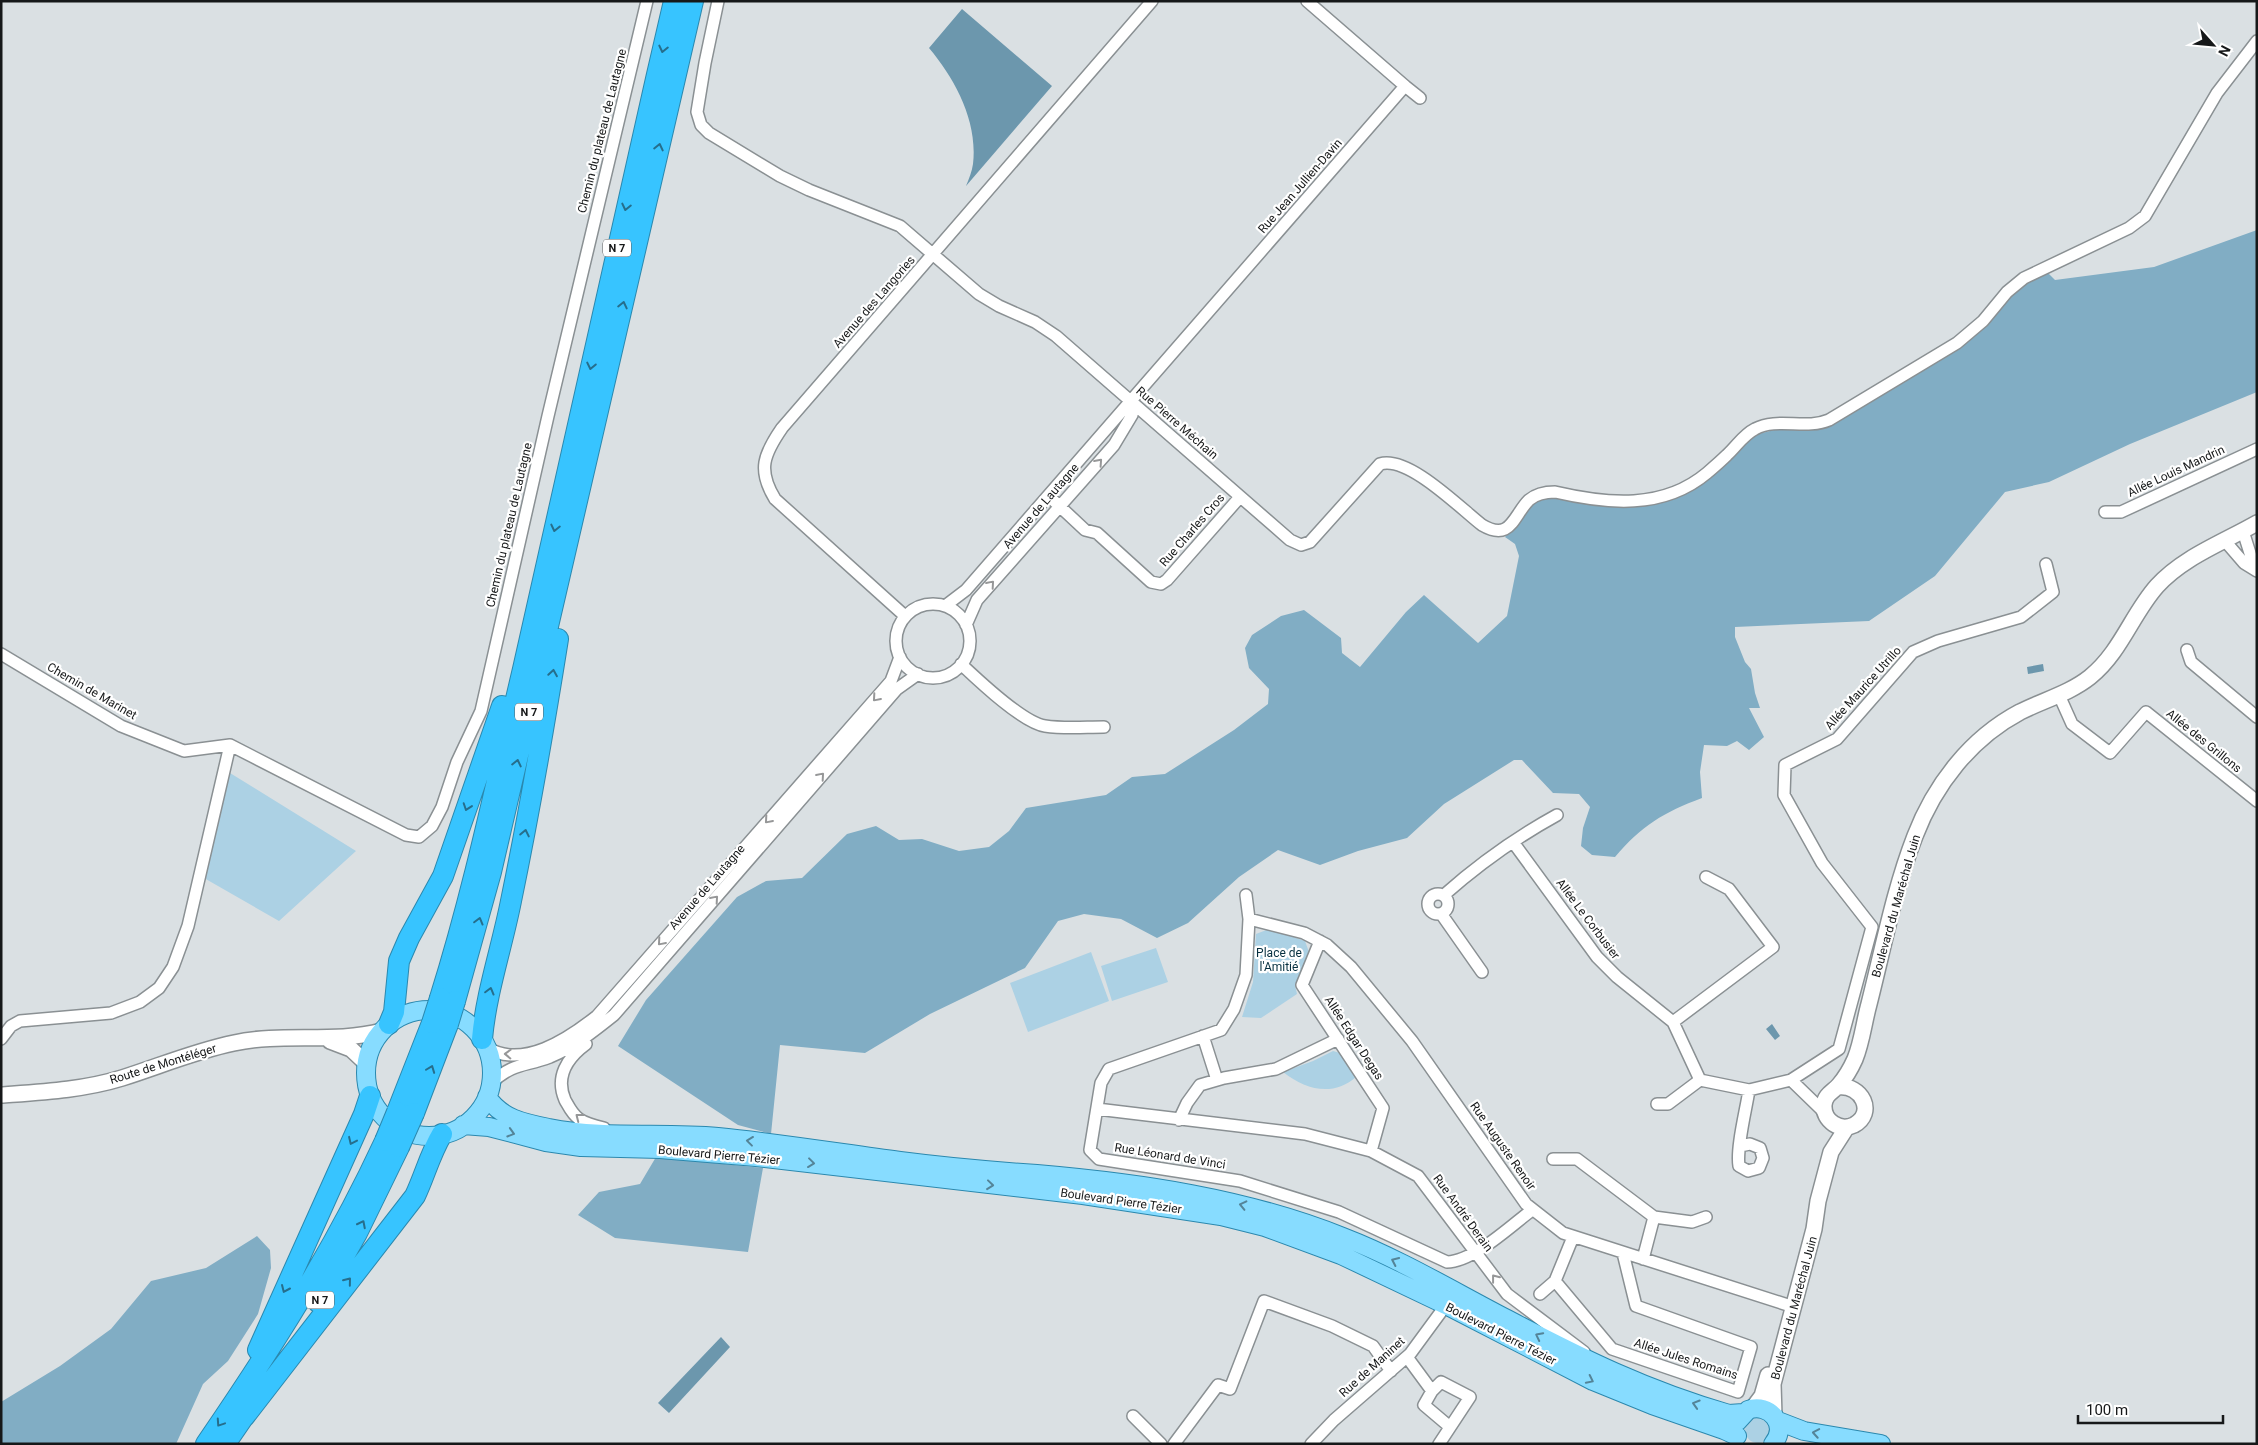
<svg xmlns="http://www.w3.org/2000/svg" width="2258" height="1445" font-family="Roboto,sans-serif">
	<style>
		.green { fill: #acd1e4 }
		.forest { fill: #81adc4 }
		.water { fill: #6c97ad }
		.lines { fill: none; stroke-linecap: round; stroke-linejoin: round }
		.street-casing { stroke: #8a9093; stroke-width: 14 }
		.secondary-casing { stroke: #8a9093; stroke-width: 18 }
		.primary-casing { stroke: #2b88ae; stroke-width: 20 }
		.highway-casing { stroke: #2b88ae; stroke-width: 22 }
		.street { stroke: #fff; stroke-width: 11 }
		.secondary { stroke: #fff; stroke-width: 15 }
		.primary { stroke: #87dcff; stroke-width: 18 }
		.highway { stroke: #37c4ff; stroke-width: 20 }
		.highway-bridge-casing { stroke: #2b88ae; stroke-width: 22; stroke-linecap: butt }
		.highway-bridge { stroke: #37c4ff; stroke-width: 20 }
		.oneway { stroke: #266e8c }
		.oneway2 { stroke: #969798 }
		.oneway3 { stroke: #548498 }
		.labels { text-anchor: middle; stroke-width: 4.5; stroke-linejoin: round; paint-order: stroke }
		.shield { fill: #fff; stroke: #5c5d5e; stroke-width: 1 }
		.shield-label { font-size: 11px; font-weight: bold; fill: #161819 }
		.street-label { font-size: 12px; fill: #161819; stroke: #fff }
		.park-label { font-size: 12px; fill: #062f3f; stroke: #fff }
	</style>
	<rect width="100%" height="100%" fill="#dae0e3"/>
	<path class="green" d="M230 773 356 851 279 921 204 878Z
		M1269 929 1305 941 1309 952 1295 985 1297 994 1261 1018 1242 1017 1253 982 1256 934Z
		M1156 948 1168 982 1112 1001 1101 966Z
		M1091 952 1109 1001 1028 1032 1010 983Z
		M1333 1051 1340 1053 1356 1077C1333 1097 1306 1090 1283 1072L1313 1061Z
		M1745 1430a13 13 0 1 1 26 0a13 13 0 1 1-26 0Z"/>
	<path class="forest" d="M2257 230V392L2130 444 2049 482 2005 492 1935 576 1869 621 1735 627V637L1745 662 1751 669 1755 693 1760 708H1749L1764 737 1749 750 1737 741 1727 746 1704 745 1700 772 1702 798C1664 812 1641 826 1615 857L1592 855 1581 846 1583 828 1590 807 1579 794 1553 793 1522 760H1514L1444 804 1407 838 1358 851 1320 865 1278 850 1239 877 1188 923 1157 938 1121 919 1084 914 1058 921 1025 968 930 1014 865 1053 780 1045 771 1134 738 1125 618 1046 646 1000 737 897 766 881 802 878 847 834 876 826 899 840 922 839 959 851 989 847 1009 831 1026 808 1106 795 1132 777 1165 774 1234 730 1268 704 1269 689 1249 668 1245 648 1252 635 1281 616 1304 610 1341 638 1342 653 1360 667 1406 612 1424 595 1478 643 1507 616 1519 556 1515 544 1505 537 1535 501 1550 497 1664 501 1750 436 1774 430H1807L1827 426 1968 341 2016 290 2033 277 2047 272 2055 280 2154 267Z
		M656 1157 763 1168 748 1252 615 1238 578 1215 599 1192 640 1184Z
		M257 1236 270 1250 271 1268 258 1314 228 1361 203 1384 176 1444H1V1402L60 1366 111 1329 151 1281 206 1268Z"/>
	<path class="water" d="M962 9 1052 86 966 186C969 179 972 171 973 164 978 121 955 79 929 48Z
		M2043 664 2044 671 2028 674 2027 667Z
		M1772 1024 1780 1036 1775 1040 1766 1029Z
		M721 1337 730 1347 669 1413 658 1403Z"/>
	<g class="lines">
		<defs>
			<path id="street" d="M718 1 705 63 697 112 701 125 709 133 780 176 809 190 900 226 979 294 999 306 1035 322 1056 336 1290 540 1301 545 1310 542 1380 464C1408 455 1460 508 1482 525 1511 542 1513 516 1529 500 1536 494 1545 492 1555 492 1607 504 1663 510 1707 473 1714 467 1721 461 1727 455 1737 446 1743 435 1755 429 1777 417 1806 430 1829 420L1957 343 1983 321 2007 292 2024 278 2129 228 2145 216 2217 93 2257 41
				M1405 86 1420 98
				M1054 501 1085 530 1097 533 1151 582 1161 584 1167 580 1240 497
				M2105 512H2121L2257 449
				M2243 531 2255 569
				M2225 541 2244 563 2257 571
				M896 641a37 37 0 1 1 74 0a37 37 0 1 1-74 0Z
				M945 606 966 590 1405 86 1307 1
				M905 616 775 499C757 470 764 454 782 428L1152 1
				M966 625 977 600 1114 445 1132 415 1134 404
				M2187 650 2191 662 2257 717
				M1 654 121 726 184 751 230 745
				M961 664C978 680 1023 723 1045 726 1064 729 1085 727 1104 727
				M2059 695 2072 724 2110 753 2146 712 2257 801
				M230 745 406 835 419 837 432 826 442 807 457 762 481 711 548 416 647 1
				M1513 842 1597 957 1617 977 1673 1022 1700 1080 1749 1090 1791 1080 1824 1112
				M1428 904a10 10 0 1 1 20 0a10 10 0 1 1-20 0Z
				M1246 895 1249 919 1246 975 1234 1009 1221 1030 1109 1069 1101 1083 1090 1150 1099 1159 1240 1181 1339 1212 1447 1262C1473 1262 1512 1225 1532 1210
				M1444 895C1478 865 1517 837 1557 815
				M1442 915 1482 972
				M1249 919 1304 933 1327 945 1351 967 1412 1041 1526 1204 1563 1233 1794 1307
				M1872 927 1822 863 1784 795 1785 765 1837 739 1913 652 1938 641 2021 617 2053 592 2046 564
				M1320 941 1302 985 1383 1108 1371 1151
				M1673 1022 1773 947 1729 889 1706 877
				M1203 1036 1217 1080
				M1 1039 11 1026 20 1021 111 1013 140 1002 159 988 173 967 188 926 230 745
				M586 1044C567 1058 555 1077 565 1100 569 1107 572 1114 579 1119 586 1124 595 1126 604 1128
				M486 1047C522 1070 568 1039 597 1016L891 681 900 657
				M1791 1080 1839 1049 1872 927
				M491 1083C515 1062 523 1067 550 1057 574 1047 594 1031 614 1015L897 689 918 674
				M1657 1104H1668L1700 1080
				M1097 1109 1305 1134 1371 1151 1418 1176 1507 1294 1584 1352
				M1179 1120 1187 1103 1200 1085 1224 1078 1276 1069 1338 1039
				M1740 1146 1750 1144 1760 1148 1763 1158 1759 1168 1748 1171 1739 1166C1736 1148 1746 1110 1749 1090
				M1553 1159H1577L1654 1217 1643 1259
				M1654 1217 1692 1222 1706 1217
				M1555 1281 1612 1349 1738 1392 1751 1347 1636 1306 1623 1253
				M1540 1294 1555 1281 1573 1237
				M1407 1357 1432 1391 1424 1405 1450 1427
				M1432 1391 1441 1382 1470 1397 1439 1444
				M1133 1416 1161 1444
				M1174 1444 1218 1385 1230 1389 1264 1301 1332 1326 1373 1346 1391 1371
				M1311 1444 1334 1420 1410 1354 1446 1305"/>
			<path id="secondary" d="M330 1041 351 1049 367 1064
				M1838 1087C1862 1084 1876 1113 1854 1125 1840 1132 1823 1121 1824 1105 1825 1094 1833 1092 1839 1085 1845 1078 1851 1068 1855 1059 1862 1042 1864 1022 1869 1004 1883 949 1894 890 1915 836 1935 784 1971 738 2020 712 2044 700 2070 693 2090 677 2121 652 2132 614 2157 586 2183 557 2224 542 2257 523
				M1 1095C42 1092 83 1090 122 1078 160 1066 195 1051 234 1043 283 1032 333 1044 382 1031
				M1753 1408 1762 1396 1768 1375
				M1774 1416 1773 1384 1814 1229 1818 1201 1831 1152 1847 1127"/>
			<path id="primary" d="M366 1073a63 63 0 1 1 126 0a63 63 0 1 1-126 0Z
				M487 1097C502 1119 524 1123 549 1128 604 1139 662 1132 718 1137 779 1143 840 1153 900 1161 946 1167 991 1171 1037 1174 1141 1183 1245 1198 1343 1237 1400 1259 1453 1291 1507 1319 1581 1358 1648 1391 1729 1414L1743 1413
				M463 1125 489 1127 546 1142 581 1147 660 1149 756 1157 1083 1195 1221 1216 1265 1227 1341 1255 1446 1305 1593 1381 1652 1405 1724 1430 1737 1436
				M1778 1421 1804 1431 1881 1444
				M1737 1422 1748 1410C1769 1402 1789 1425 1773 1444"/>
			<path id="highway" d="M440 998C474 890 497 779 523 669 575 446 622 223 674 1
				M455 1001 491 872 693 1
				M389 1024 394 1012 399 961 409 938 443 876 502 706
				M482 1039C486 993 502 947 511 901 529 814 544 727 558 639
				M397 1112 432 1023
				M414 1113 448 1024
				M318 1302 357 1233 399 1147
				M258 1350 364 1114 370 1096
				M244 1417 415 1196C425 1175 430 1154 442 1134
				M206 1444C273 1346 335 1249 385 1141
				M225 1444 251 1406"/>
		</defs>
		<use href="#street" class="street-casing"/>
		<use href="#secondary" class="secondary-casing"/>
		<use href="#primary" class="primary-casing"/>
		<use href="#highway" class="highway-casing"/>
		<use href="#street" class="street"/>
		<use href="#secondary" class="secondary"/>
		<use href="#primary" class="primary"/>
		<use href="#highway" class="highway"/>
		<defs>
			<path id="highway-bridge" d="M432 1023 440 998
				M448 1024 455 1001
				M385 1141 397 1112
				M399 1147 414 1113"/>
		</defs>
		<use href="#highway-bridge" class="highway-bridge-casing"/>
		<use href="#highway-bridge" class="highway-bridge"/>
	</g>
	<defs><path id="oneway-chevron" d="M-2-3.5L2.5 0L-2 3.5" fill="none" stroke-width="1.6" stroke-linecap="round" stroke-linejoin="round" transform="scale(1.25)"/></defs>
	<g class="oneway">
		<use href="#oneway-chevron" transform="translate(663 49) rotate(103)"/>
		<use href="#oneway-chevron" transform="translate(659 147) rotate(-77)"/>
		<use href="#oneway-chevron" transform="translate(626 207) rotate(103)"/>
		<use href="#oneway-chevron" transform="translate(623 305) rotate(-77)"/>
		<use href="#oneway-chevron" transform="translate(591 366) rotate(102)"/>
		<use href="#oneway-chevron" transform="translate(555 528) rotate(103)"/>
		<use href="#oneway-chevron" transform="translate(553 673) rotate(-81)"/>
		<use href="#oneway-chevron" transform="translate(517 763) rotate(-77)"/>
		<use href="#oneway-chevron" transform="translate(467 807) rotate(109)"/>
		<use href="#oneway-chevron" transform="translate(525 833) rotate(-78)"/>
		<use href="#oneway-chevron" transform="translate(479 921) rotate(-75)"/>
		<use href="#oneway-chevron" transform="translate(490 991) rotate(-75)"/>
		<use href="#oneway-chevron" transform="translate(431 1069) rotate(-69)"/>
		<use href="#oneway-chevron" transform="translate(352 1141) rotate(115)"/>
		<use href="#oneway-chevron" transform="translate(362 1224) rotate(-63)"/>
		<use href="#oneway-chevron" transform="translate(348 1281) rotate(-51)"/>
		<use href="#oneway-chevron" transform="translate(285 1289) rotate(114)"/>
		<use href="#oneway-chevron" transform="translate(220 1423) rotate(124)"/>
	</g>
	<g class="oneway2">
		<use href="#oneway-chevron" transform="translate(1099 462) rotate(-48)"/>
		<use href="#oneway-chevron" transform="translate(991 584) rotate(-49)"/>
		<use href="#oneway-chevron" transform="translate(876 698) rotate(131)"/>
		<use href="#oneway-chevron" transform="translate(821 776) rotate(-49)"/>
		<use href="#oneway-chevron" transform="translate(768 820) rotate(131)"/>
		<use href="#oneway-chevron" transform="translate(715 899) rotate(-49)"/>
		<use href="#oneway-chevron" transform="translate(661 942) rotate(131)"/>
		<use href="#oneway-chevron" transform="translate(508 1054) rotate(-178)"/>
		<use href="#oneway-chevron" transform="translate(579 1117) rotate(-142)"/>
		<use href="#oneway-chevron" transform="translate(1495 1278) rotate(-128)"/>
	</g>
	<g class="oneway3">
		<use href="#oneway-chevron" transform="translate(511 1133) rotate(17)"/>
		<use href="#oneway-chevron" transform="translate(750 1141) rotate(-173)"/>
		<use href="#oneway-chevron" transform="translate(811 1163) rotate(7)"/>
		<use href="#oneway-chevron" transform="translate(990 1185) rotate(6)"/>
		<use href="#oneway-chevron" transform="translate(1243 1205) rotate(-167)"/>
		<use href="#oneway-chevron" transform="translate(1395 1261) rotate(-155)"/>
		<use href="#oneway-chevron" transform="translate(1539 1336) rotate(-153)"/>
		<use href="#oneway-chevron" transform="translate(1590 1380) rotate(26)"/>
		<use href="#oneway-chevron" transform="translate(1696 1404) rotate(-163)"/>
		<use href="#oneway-chevron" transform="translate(1816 1433) rotate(-170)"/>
	</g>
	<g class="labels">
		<g class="shield">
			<rect x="603" y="239.5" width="28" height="17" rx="4"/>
			<rect x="515" y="703.5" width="28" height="17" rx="4"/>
			<rect x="306" y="1291.5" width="28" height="17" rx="4"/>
		</g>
		<g class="shield-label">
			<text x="617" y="252">N 7</text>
			<text x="529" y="716">N 7</text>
			<text x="320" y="1304">N 7</text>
		</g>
		<g class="street-label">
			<text transform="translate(602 131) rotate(-76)" y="4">Chemin du plateau de Lautagne</text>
			<text transform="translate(1300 186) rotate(-49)" y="4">Rue Jean Jullien-Davin</text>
			<text transform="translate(874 302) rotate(-49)" y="4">Avenue des Langories</text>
			<text transform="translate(1177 423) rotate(41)" y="4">Rue Pierre Méchain</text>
			<text transform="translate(2176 471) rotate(-25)" y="4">Allée Louis Mandrin</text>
			<text transform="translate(1041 506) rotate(-49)" y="4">Avenue de Lautagne</text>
			<text transform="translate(509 525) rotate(-77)" y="4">Chemin du plateau de Lautagne</text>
			<text transform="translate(1192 530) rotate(-49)" y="4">Rue Charles Cros</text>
			<text transform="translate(1863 688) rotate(-48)" y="4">Allée Maurice Utrillo</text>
			<text transform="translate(92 691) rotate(30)" y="4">Chemin de Marinet</text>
			<text transform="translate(2204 741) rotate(39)" y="4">Allée des Grillons</text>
			<text transform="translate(707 887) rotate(-49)" y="4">Avenue de Lautagne</text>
			<text transform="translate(1896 906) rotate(-74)" y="4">Boulevard du Maréchal Juin</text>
			<text transform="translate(1588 919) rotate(53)" y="4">Allée Le Corbusier</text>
			<text transform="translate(1354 1038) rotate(57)" y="4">Allée Edgar Degas</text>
			<text transform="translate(163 1064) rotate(-17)" y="4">Route de Montéléger</text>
			<text transform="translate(1503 1146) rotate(55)" y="4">Rue Auguste Renoir</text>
			<text transform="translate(719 1155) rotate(5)" y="4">Boulevard Pierre Tézier</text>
			<text transform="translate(1170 1156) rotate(9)" y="4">Rue Léonard de Vinci</text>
			<text transform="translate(1121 1201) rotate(8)" y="4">Boulevard Pierre Tézier</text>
			<text transform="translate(1463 1213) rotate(54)" y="4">Rue André Derain</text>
			<text transform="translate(1794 1308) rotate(-75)" y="4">Boulevard du Maréchal Juin</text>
			<text transform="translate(1501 1334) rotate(27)" y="4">Boulevard Pierre Tézier</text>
			<text transform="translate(1686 1359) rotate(18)" y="4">Allée Jules Romains</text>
			<text transform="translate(1372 1367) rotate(-42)" y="4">Rue de Maninet</text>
		</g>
		<g class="park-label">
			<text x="1279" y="957">Place de<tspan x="1279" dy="14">l'Amitié</tspan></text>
		</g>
	</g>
	<rect width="2258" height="1445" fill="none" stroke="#161819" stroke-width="5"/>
	<g transform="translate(2213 45) rotate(117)" stroke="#ffffff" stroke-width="4" paint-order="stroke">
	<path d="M0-4L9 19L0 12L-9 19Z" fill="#161819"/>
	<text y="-8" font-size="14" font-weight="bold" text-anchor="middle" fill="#161819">N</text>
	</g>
	<path d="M2078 1415v8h145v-8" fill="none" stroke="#161819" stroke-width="2.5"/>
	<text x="2086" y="1415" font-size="15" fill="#161819" stroke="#ffffff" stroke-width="4" paint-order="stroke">100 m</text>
</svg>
